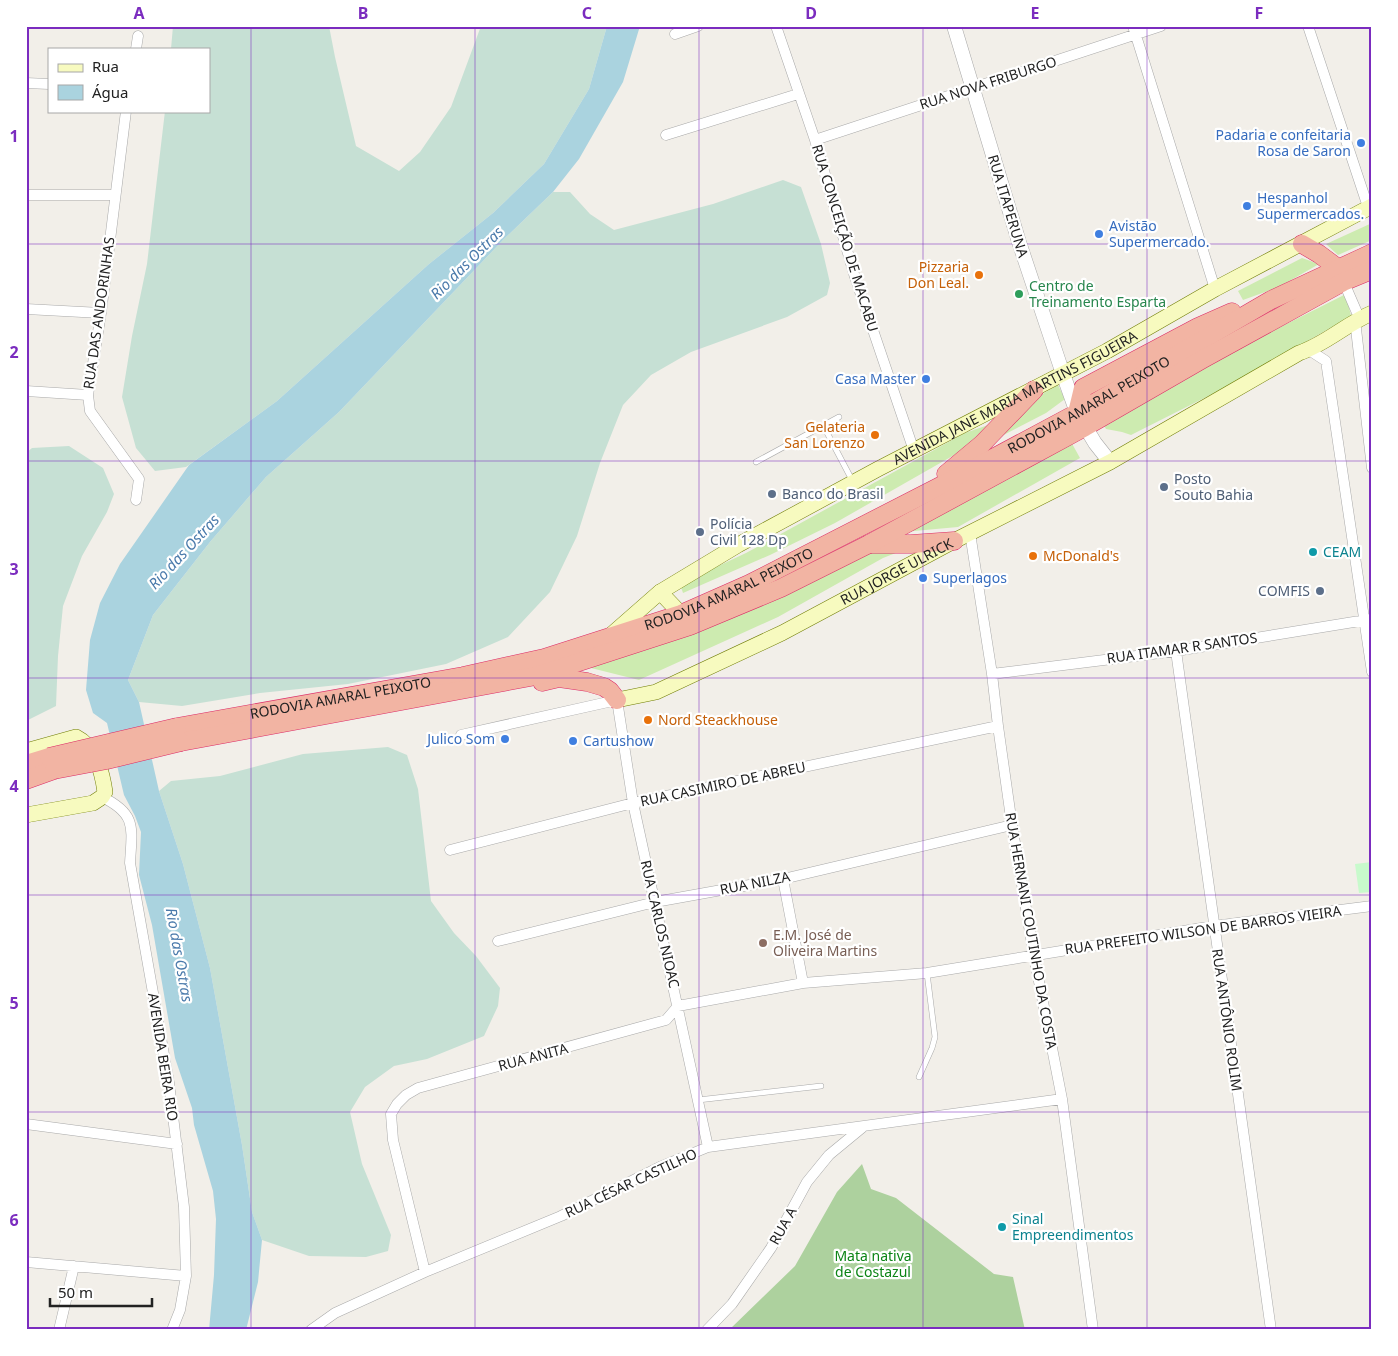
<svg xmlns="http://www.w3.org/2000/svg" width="1398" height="1356" font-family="'Noto Sans',sans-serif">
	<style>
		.grass { fill: #cdebb0 }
		.forest { fill: #add19e }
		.wetland { fill: #c6e0d4 }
		.park { fill: #c8facc }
		.water { fill: #aad3df }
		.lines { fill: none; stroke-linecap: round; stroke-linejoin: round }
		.service-casing { stroke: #a9a9a9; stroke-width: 6 }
		.minor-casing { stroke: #a9a9a9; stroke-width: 11 }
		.tertiary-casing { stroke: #a9a9a9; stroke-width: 15 }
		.secondary-casing { stroke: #707d05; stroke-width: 16 }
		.trunk-casing { stroke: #dc2a67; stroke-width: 19 }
		.service { stroke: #fff; stroke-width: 5 }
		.minor { stroke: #fff; stroke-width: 10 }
		.tertiary { stroke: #fff; stroke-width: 14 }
		.secondary { stroke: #f7fabf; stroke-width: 15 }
		.trunk { stroke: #f2b4a3; stroke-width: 18 }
		.trunk-bridge-casing { stroke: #dc2a67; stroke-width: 19; stroke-linecap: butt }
		.trunk-bridge { stroke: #f2b4a3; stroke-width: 18 }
		.grid { fill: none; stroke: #7b2cbf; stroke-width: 1; stroke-opacity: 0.55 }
		.shop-dot { fill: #3f7fe0; stroke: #fff; stroke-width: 2 }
		.food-dot { fill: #e8710a; stroke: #fff; stroke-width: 2 }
		.leisure-dot { fill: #2e9e5b; stroke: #fff; stroke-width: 2 }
		.service-dot { fill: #5c6f8a; stroke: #fff; stroke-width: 2 }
		.culture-dot { fill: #0f9aa8; stroke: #fff; stroke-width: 2 }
		.education-dot { fill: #8d6e63; stroke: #fff; stroke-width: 2 }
		.labels { text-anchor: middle; stroke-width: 4.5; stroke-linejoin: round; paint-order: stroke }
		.street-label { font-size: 14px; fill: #222; stroke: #fff }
		.shop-label { font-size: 14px; fill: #366cbe; stroke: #fff; text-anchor: start }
		.food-label { font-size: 14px; fill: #c56008; stroke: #fff; text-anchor: end }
		.leisure-label { font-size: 14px; fill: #27864d; stroke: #fff; text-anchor: start }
		.service-label { font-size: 14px; fill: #4e5e75; stroke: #fff; text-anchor: start }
		.culture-label { font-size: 14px; fill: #0d838f; stroke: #fff; text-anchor: start }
		.education-label { font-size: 14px; fill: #785e54; stroke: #fff; text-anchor: start }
		.park-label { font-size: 14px; fill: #0c8416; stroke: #fff }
		.water-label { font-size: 15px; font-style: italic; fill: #4a7aab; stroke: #fff }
		.neatline { fill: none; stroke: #7b2cbf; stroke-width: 2 }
		.grid-label { font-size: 16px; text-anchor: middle; font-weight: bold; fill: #7b2cbf }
	</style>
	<rect width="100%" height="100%" fill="#f2efe9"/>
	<path class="grass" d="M1372 223V240L1338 255 1326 244Z
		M1302 258 1319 264 1279 287 1243 300 1238 291Z
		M1346 294 1351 316 1236 382 1131 435 1122 432 1106 429 1101 421 1223 356Z
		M1058 385 1065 399 1046 413 990 442 1032 400Z
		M991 424 956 454 835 523 770 555 683 593 680 584 746 553 965 433Z
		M1070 440 1080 458 958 527 903 532Z
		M906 549 883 558 778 617 639 680 587 667 868 550Z"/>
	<path class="forest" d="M862 1164 871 1189 896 1198 994 1274 1013 1277 1025 1330H729L795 1266 837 1192Z"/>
	<path class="wetland" d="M173 26H329L335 57 356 146 399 171 420 152 451 107 481 26H607L589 89 544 164 493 213 429 264 277 401 186 467 155 471 136 448 122 397 132 336 147 264 165 111H209V49H171Z
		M783 180 801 187 821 244 830 283 827 295 787 317 691 352 651 375 623 405 600 463 577 536 550 592 508 637 446 664 348 684 260 693 182 706 139 702 128 680 153 615 210 542 266 477 339 412 504 239 553 192H570L590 214 614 230 713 204Z
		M69 446 103 468 114 494 107 512 82 556 63 606 58 656 56 706 26 721V453L32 448Z
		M388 747 407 755 418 789 431 901 454 933 476 956 500 988 498 1006 484 1036 427 1059 394 1066 365 1087 350 1112 362 1164 391 1235 388 1251 366 1257 309 1256 262 1240 252 1212 242 1145 210 968 183 864 159 791 171 781 220 776 303 754Z"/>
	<path class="park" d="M1372 862V892L1359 893 1355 864Z"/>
	<path class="water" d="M607 26H640L623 82 579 159 553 192 504 239 339 412 266 477 210 542 153 615 128 680 139 702 159 791 183 864 210 968 242 1145 252 1212 262 1240 258 1282 246 1330H209L214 1275 216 1219 213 1191 194 1125 192 1108 175 1058 152 925 139 875 141 832 135 816 124 795 107 723 93 713 86 690 90 640 100 603 120 564 189 465 277 401 429 264 493 213 544 164 589 89Z"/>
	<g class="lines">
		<defs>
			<path id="service" d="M823 425 852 480
				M756 462 839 417
				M919 1077 932 1048 935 1037 927 973
				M698 1100 821 1086"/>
			<path id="minor" d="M776 26 815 140 854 274 914 451
				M1133 26 1215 289
				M1308 26 1368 207
				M675 34 698 26
				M136 49 138 36
				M26 83 49 84
				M126 111 101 313 88 395 90 411 139 479 136 500
				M666 135 798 94
				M815 140 1161 26
				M26 195H114
				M1342 278 1358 315 1355 320 1372 468
				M26 309 101 313
				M1309 350 1326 361 1372 672
				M26 391 88 395
				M970 533 992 674 998 726 1012 825 1034 956 1062 1099 1093 1330
				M1176 651 1271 1330
				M992 674 1176 651 1372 619
				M461 735 617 700 633 803 708 1147
				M102 797C137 814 132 828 130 863L169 1083 184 1207 186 1276 180 1310 172 1330
				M450 850 633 803 998 726
				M783 879 803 983
				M498 941 655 902 783 879 1012 825
				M26 1124 177 1144
				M26 1262 186 1276
				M425 1272 393 1140 391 1114 397 1104 406 1095 418 1088 666 1020 678 1006 803 983 927 973 1214 926 1372 906
				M59 1330 74 1266
				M311 1330 335 1313 425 1272 561 1216 662 1166 708 1147 1062 1099
				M707 1330 732 1304 771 1248 807 1182 829 1155 863 1127"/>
			<path id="tertiary" d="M954 26 1019 242 1063 374 1077 413 1095 443 1110 462"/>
			<g id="secondary">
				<path d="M660 592 681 614"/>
				<path id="s1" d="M611 635 660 592 738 545 878 469 1107 351 1215 289 1372 206"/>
				<path id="s2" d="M617 700 656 692 782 633 954 541 1110 462 1299 353C1326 344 1346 324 1372 313"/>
				<path d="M26 751 76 737C96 747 102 771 105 792L102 797 93 803 26 815"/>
			</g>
			<g id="trunk">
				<path d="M1302 244 1319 254 1339 269"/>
				<path d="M1077 413 1083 388 1198 327 1232 312"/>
				<path d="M946 474 982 444 1034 390"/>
				<path d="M869 544H911L954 541"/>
				<path d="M542 682 559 678 587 682 604 687 610 691 617 700"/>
				<path id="s3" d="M177 727 463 676 544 658 681 614 749 584 952 480 1077 413 1271 300 1372 253"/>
				<path d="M181 742 536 676 690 626 781 588 869 544 1085 427 1203 359 1343 282 1372 270"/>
				<path d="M26 764 49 757"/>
				<path d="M26 780 54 770"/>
			</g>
		</defs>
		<use href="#service" class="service-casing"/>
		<use href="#minor" class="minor-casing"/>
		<use href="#tertiary" class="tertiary-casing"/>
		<use href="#secondary" class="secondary-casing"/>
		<use href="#trunk" class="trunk-casing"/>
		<use href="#service" class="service"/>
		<use href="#minor" class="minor"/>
		<use href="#tertiary" class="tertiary"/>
		<use href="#secondary" class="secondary"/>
		<use href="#trunk" class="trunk"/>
		<defs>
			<path id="trunk-bridge" d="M49 757 177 727
				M54 770 107 760 181 742"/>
		</defs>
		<use href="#trunk-bridge" class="trunk-bridge-casing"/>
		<use href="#trunk-bridge" class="trunk-bridge"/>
	</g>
	<path class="grid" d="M251 26V1330M475 26V1330M699 26V1330M923 26V1330M1147 26V1330M26 244H1372M26 461H1372M26 678H1372M26 895H1372M26 1112H1372"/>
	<g class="shop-dot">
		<circle cx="1361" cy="143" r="5"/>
		<circle cx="1247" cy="206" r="5"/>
		<circle cx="1099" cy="234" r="5"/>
		<circle cx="926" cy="379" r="5"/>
		<circle cx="923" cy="578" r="5"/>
		<circle cx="505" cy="739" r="5"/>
		<circle cx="573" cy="741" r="5"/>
	</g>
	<g class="food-dot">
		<circle cx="979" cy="275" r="5"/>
		<circle cx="875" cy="435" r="5"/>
		<circle cx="1033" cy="556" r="5"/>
		<circle cx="648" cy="720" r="5"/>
	</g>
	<circle class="leisure-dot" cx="1019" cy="294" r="5"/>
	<g class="service-dot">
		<circle cx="1164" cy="487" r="5"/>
		<circle cx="772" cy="494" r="5"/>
		<circle cx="700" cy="532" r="5"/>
		<circle cx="1320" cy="591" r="5"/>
	</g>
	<g class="culture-dot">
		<circle cx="1313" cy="552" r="5"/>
		<circle cx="1002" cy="1227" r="5"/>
	</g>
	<circle class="education-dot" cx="763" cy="943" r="5"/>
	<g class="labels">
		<g class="street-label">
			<text transform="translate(988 83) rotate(-18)" y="5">RUA NOVA FRIBURGO</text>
			<text transform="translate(1008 206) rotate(73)" y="5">RUA ITAPERUNA</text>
			<text transform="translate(845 238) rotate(73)" y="5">RUA CONCEIÇÃO DE MACABU</text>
			<text transform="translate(99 313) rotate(-82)" y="5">RUA DAS ANDORINHAS</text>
			<text dy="5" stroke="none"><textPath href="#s1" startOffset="470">AVENIDA JANE MARIA MARTINS FIGUEIRA</textPath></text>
			<text dy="5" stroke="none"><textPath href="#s3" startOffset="976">RODOVIA AMARAL PEIXOTO</textPath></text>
			<text dy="5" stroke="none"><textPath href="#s2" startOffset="309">RUA JORGE ULRICK</textPath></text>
			<text dy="5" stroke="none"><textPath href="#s3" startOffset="571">RODOVIA AMARAL PEIXOTO</textPath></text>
			<text transform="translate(1182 648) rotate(-8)" y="5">RUA ITAMAR R SANTOS</text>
			<text dy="5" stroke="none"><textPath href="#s3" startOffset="166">RODOVIA AMARAL PEIXOTO</textPath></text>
			<text transform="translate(723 784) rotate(-12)" y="5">RUA CASIMIRO DE ABREU</text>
			<text transform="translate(755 883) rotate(-11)" y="5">RUA NILZA</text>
			<text transform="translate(660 924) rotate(77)" y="5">RUA CARLOS NIOAC</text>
			<text transform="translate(1203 930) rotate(-8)" y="5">RUA PREFEITO WILSON DE BARROS VIEIRA</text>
			<text transform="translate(1031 931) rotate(80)" y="5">RUA HERNANI COUTINHO DA COSTA</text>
			<text transform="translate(1227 1020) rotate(82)" y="5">RUA ANTÔNIO ROLIM</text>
			<text transform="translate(163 1057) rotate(81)" y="5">AVENIDA BEIRA RIO</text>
			<text transform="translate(533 1057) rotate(-15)" y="5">RUA ANITA</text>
			<text transform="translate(631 1183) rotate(-25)" y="5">RUA CÉSAR CASTILHO</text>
			<text transform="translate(783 1226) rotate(-61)" y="5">RUA A</text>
		</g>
		<g class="shop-label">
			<text x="1351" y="140" text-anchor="end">Padaria e confeitaria<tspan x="1351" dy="16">Rosa de Saron</tspan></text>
			<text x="1257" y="203">Hespanhol<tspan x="1257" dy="16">Supermercados.</tspan></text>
			<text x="1109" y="231">Avistão<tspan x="1109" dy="16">Supermercado.</tspan></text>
			<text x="916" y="384" text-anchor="end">Casa Master</text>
			<text x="933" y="583">Superlagos</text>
			<text x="495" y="744" text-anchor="end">Julico Som</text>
			<text x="583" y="746">Cartushow</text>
		</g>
		<g class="food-label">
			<text x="969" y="272">Pizzaria<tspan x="969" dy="16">Don Leal.</tspan></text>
			<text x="865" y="432">Gelateria<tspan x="865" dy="16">San Lorenzo</tspan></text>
			<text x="1043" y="561" text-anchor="start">McDonald's</text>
			<text x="658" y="725" text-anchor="start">Nord Steackhouse</text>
		</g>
		<g class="leisure-label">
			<text x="1029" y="291">Centro de<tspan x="1029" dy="16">Treinamento Esparta</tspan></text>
		</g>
		<g class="service-label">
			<text x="1174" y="484">Posto<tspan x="1174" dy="16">Souto Bahia</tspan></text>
			<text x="782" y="499">Banco do Brasil</text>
			<text x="710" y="529">Polícia<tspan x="710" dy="16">Civil 128 Dp</tspan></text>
			<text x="1310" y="596" text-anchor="end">COMFIS</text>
		</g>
		<g class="culture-label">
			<text x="1323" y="557">CEAM</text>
			<text x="1012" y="1224">Sinal<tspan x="1012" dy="16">Empreendimentos</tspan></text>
		</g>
		<g class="education-label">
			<text x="773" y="940">E.M. José de<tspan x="773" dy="16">Oliveira Martins</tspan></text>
		</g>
		<g class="park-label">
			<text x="873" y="1261">Mata nativa<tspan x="873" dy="16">de Costazul</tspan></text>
		</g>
		<g class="water-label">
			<text transform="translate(467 263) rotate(-45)" y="5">Rio das Ostras</text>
			<text transform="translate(184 552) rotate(-47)" y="5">Rio das Ostras</text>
			<text transform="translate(179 955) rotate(80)" y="5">Rio das Ostras</text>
		</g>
	</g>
	<rect width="1398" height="1356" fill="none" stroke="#ffffff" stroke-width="55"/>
	<rect x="48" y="48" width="162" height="65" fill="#ffffff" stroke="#a7a7a7"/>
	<rect x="58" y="64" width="25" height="8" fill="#f7fabf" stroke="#a7a7a7"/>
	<text x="92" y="72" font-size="15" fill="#222222">Rua</text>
	<rect x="58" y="85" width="25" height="15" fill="#aad3df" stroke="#a7a7a7"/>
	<text x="92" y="98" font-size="15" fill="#222222">Água</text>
	<path d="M50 1298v8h102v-8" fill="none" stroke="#222222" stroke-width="2.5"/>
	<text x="58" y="1298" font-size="15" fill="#222222" stroke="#ffffff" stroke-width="4" paint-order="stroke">50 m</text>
	<rect x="28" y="28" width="1342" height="1300" class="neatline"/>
	<g class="grid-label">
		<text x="139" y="19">A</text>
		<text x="363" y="19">B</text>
		<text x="587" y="19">C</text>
		<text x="811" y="19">D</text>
		<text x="1035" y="19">E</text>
		<text x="1259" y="19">F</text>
		<text x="14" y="142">1</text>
		<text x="14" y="358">2</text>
		<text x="14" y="575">3</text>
		<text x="14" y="792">4</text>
		<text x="14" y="1009">5</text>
		<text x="14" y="1226">6</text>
	</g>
</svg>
